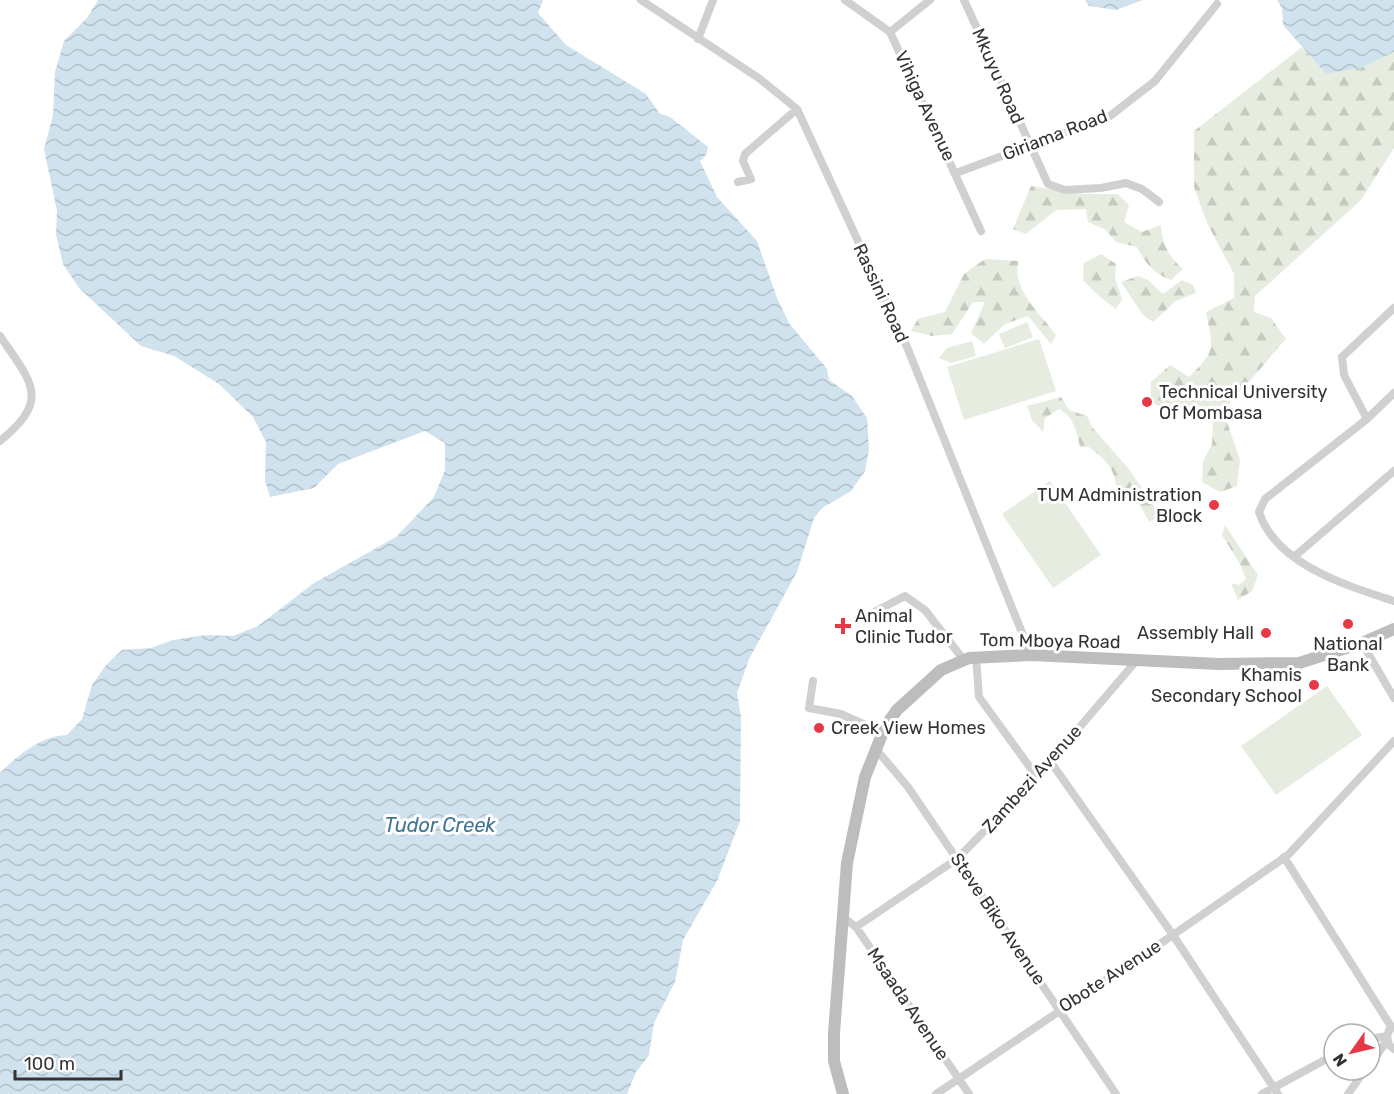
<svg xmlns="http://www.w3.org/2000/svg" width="1394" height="1094" font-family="Rubik,sans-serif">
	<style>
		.forest { fill: url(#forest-firs) }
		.pitch { fill: #e6ecdf }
		.water { fill: url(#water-waves) }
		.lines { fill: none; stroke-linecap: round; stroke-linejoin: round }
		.street { stroke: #d0d0d0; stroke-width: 8 }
		.secondary { stroke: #bdbdbd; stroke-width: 12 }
		.poi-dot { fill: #e63946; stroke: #fff; stroke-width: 2 }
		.labels { text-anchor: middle; stroke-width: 6; stroke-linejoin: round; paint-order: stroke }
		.street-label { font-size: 18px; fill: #333; stroke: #fff }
		.poi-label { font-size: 18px; fill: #333; stroke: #fff; text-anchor: start }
		.water-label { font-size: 20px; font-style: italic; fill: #3f7597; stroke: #fff }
	</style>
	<defs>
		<pattern id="forest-firs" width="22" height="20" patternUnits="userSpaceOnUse" patternTransform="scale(1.5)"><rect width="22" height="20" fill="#e6ecdf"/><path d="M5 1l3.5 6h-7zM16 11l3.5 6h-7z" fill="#c6cbc0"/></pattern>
		<pattern id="water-waves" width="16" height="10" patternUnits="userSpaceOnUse" patternTransform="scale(1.5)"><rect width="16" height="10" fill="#cfe2ee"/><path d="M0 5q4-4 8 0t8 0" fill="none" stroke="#b2c2cd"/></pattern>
	</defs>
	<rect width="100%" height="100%" fill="#fff"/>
	<path class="forest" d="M1302 47 1326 74 1361 68 1394 52V148L1361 200 1255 296 1254 312 1271 318 1286 339C1267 359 1253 381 1231 398L1226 419 1240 460 1237 486 1220 492 1202 482 1203 462 1212 444 1213 423 1195 404 1175 414 1151 402V382L1170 365 1189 377C1217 349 1213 350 1206 312L1234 298V274L1207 223 1194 187V131Z
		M1031 186 1083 194H1118L1129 205 1124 222 1142 232 1161 225C1162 244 1169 257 1183 269L1171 280C1153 273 1146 264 1137 247L1116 242 1106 230 1088 222 1086 209 1056 210 1026 234 1013 229Z
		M1101 254 1116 264 1115 278 1122 299 1116 309 1100 297 1083 280 1084 263Z
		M985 259 1019 261C1010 288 1041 314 1056 335L1051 344 1028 316 1005 324 984 344 971 333 985 302H973L952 334 932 336 911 331 918 319 945 312 964 274Z
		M1138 276 1148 280 1163 294 1182 280 1193 285 1196 293 1176 301 1153 322 1143 315 1121 282Z
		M1061 397 1069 410 1087 416 1092 427 1128 468 1160 515 1149 522 1138 502 1116 486C1114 466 1104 459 1089 447H1080C1077 432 1074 417 1059 409L1045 418 1043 432 1032 420 1027 406Z
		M1225 525 1258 575 1252 591 1238 600 1231 583 1239 585 1246 579 1240 564 1222 535Z"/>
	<path class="pitch" d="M1027 322 1033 337 1005 348 999 334Z
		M1039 339 1056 391 964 420 947 367Z
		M972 341 976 356 951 363 939 358 947 348Z
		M1050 481 1101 555 1053 588 1002 514Z
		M1327 686 1362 735 1276 795 1241 746Z"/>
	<path class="water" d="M98 0H543L538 13 566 45 646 94 660 114 670 117 708 147 706 155 700 161 717 197 757 241 777 298 789 323 827 369 829 380 852 396 867 418 869 449 865 471 851 491 822 508 814 518 797 572 749 659 737 693 741 717 740 821 717 881 683 940 675 982 654 1023 649 1055 636 1072 627 1094H0V773C17 756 42 735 67 735L82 719 92 685 106 665 122 650 151 648 173 640 206 635 233 636 258 626 314 583 396 537 434 497 445 470V443L425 431 338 464 314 488 270 497 265 481 266 442 253 417 219 384 174 356 141 346 79 288 63 264 56 234 57 211 44 149 53 115 55 72 64 41 87 18Z
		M1085 0H1143L1116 10 1089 6Z
		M1277 0H1394V52L1361 68 1326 74 1283 25 1282 8Z"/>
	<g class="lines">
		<path class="street" d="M641 0 760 79 797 109 907 347 1031 655
			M845 0 890 32 981 231
			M964 0 1048 184 1065 190 1101 188 1126 183 1142 189 1159 202
			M890 32 930 0
			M698 39 713 0
			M956 173 1110 116 1155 81 1217 4
			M738 182 751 179 743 161 745 154 797 109
			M0 336C31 382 52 399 0 441
			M1394 393 1367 419 1265 499 1259 512C1276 565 1348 586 1394 601
			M1367 419 1344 375 1342 357 1394 308
			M1295 556 1394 471
			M876 611 905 596 925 610 963 659
			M1362 643 1394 698
			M976 657 979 697 1037 777
			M813 681 809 708 841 714 881 732
			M875 748 908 787 1116 1094
			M1050 761 1173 935 1278 1094
			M1284 857 1392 1028
			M844 918 856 927 969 1094
			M856 927 957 859 1037 777 1137 660
			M1394 1027 1389 1030 1387 1036 1389 1045 1394 1049
			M1370 1039 1387 1036
			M1370 1064 1387 1041
			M936 1094 1173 935 1288 855 1394 741
			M1262 1094 1334 1055
			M1348 1094 1365 1070"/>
		<path class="secondary" d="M843 1094 834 1061V1033L847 863 865 777 885 727 897 710 941 670 969 658 1031 655 1219 664 1299 663 1362 643 1394 629"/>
	</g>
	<g class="poi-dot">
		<circle cx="1147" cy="402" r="6"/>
		<circle cx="1214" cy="505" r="6"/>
		<circle cx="1348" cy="624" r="6"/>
		<path d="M840 617h6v6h6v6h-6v6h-6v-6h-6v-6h6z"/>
		<circle cx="1266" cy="633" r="6"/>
		<circle cx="1314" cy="685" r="6"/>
		<circle cx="819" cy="728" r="6"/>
	</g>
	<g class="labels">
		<g class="street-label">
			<text transform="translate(998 76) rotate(66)" y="6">Mkuyu Road</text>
			<text transform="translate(925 106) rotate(65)" y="6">Vihiga Avenue</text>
			<text transform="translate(1055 135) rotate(-21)" y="6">Giriama Road</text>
			<text transform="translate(881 293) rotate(65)" y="6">Rassini Road</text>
			<text transform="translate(1050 641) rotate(1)" y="6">Tom Mboya Road</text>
			<text transform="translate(1032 779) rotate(-48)" y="6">Zambezi Avenue</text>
			<text transform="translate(998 919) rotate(56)" y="6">Steve Biko Avenue</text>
			<text transform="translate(1110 976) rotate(-33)" y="6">Obote Avenue</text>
			<text transform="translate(908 1004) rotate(56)" y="6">Msaada Avenue</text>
		</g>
		<g class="poi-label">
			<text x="1159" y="398">Technical University<tspan x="1159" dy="21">Of Mombasa</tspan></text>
			<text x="1202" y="501" text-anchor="end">TUM Administration<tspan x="1202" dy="21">Block</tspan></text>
			<text x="855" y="622">Animal<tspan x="855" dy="21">Clinic Tudor</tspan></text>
			<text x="1254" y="639" text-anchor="end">Assembly Hall</text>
			<text x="1348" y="650" text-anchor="middle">National<tspan x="1348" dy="21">Bank</tspan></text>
			<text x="1302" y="681" text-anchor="end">Khamis<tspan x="1302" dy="21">Secondary School</tspan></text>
			<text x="831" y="734">Creek View Homes</text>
		</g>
		<g class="water-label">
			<text x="440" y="832">Tudor Creek</text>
		</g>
	</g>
	<g transform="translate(1352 1052) rotate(236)"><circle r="28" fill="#ffffff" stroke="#adadad" stroke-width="1.5"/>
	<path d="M0-4.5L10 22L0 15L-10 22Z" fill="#e63946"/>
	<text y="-9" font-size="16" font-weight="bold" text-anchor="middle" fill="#333333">N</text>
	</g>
	<path d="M15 1070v9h106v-9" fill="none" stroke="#333333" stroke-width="3"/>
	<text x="24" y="1070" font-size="18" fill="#333333" stroke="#ffffff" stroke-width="4.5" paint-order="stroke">100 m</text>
</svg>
